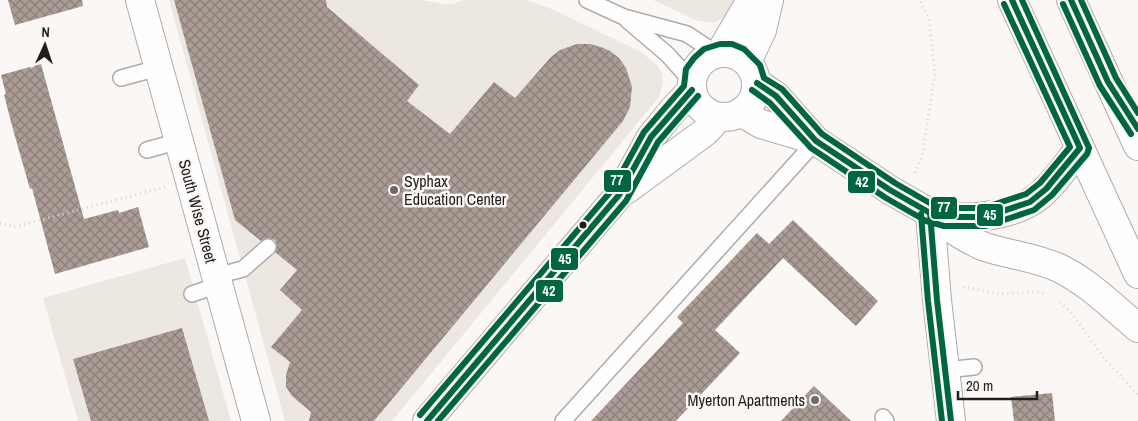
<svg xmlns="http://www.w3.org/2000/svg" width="1138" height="421" font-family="'Archivo Narrow',sans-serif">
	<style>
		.built { fill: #ede7e2 }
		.building { fill: url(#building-cross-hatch) }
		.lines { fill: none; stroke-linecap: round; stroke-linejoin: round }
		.lane-casing { stroke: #aeacab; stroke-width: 18 }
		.street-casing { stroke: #aeacab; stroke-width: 30 }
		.secondary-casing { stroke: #aeacab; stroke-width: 30 }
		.highway-casing { stroke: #aeacab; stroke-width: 30 }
		.path { stroke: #d5d5d5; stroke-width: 3; stroke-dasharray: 1 4; stroke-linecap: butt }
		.lane { stroke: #fefefe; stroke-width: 15 }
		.street { stroke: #fefefe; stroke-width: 28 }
		.secondary { stroke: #fefefe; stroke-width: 28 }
		.highway { stroke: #fefefe; stroke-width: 28 }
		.bus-1-casing { stroke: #fbf7f4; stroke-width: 10 }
		.bus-2-casing { stroke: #fbf7f4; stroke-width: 10 }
		.bus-3-casing { stroke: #fbf7f4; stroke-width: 10 }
		.bus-1 { stroke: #006641; stroke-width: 6 }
		.bus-2 { stroke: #006641; stroke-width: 6 }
		.bus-3 { stroke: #006641; stroke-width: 6 }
		.poi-dot { fill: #6d6b69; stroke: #fbf7f4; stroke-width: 2 }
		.bus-dot { fill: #211f1e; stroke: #fbf7f4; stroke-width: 2 }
		.labels { text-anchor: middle; stroke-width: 5; stroke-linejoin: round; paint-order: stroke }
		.poi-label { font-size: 16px; fill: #211f1e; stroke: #fbf7f4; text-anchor: start }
		.street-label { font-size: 16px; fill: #211f1e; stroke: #fbf7f4 }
		.line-badge { stroke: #fbf7f4; stroke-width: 2 }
		.badge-label { font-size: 14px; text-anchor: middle; font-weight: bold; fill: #fff }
	</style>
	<defs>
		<pattern id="building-cross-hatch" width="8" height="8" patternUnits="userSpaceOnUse" patternTransform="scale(1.25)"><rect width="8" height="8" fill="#ab9c95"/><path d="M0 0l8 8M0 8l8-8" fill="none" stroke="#8b7f79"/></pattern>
	</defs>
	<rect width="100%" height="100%" fill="#faf7f5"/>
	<path class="built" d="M169 0H423L444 4H453L462 0H527L554 10 641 52 658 66 662 74 663 83 659 97 392 421H285Z
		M653 0H734L727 15 714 23 698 21Z
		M185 258 231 421H78L43 298Z"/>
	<path class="building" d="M8 0H82L83 6 15 25Z
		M174 0H326L327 7 419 85 407 101 450 134 494 82 515 98 551 57 560 50 577 44H590L601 47 610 51 619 58 626 68 632 87 630 107 623 121 374 421H309L311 412 292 396 286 387V375L290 362 271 347 302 310 280 290 297 270 275 252 277 246 275 240 267 238 261 241 235 220Z
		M41 64 84 219 118 210 119 213 138 207 149 247 55 274 32 188 30 189 14 133 4 95 6 94 1 75Z
		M793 220 878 301 856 326 783 258 715 330 740 353 676 421H591L683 323 677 317 757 233 769 244Z
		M182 328 209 421H91L73 359Z
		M814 386 851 421H781Z
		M1052 393 1055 421H1014L1011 397Z"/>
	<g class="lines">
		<defs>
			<path id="lane" d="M587 0 624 17 687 34 717 54
				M627 20 668 55 692 82
				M121 78 158 68
				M147 150 179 141
				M216 276 243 269 268 247
				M192 294 218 285
				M945 370 974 367
				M883 417 886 421
				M563 421 816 141"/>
			<path id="street" d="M140 0 256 421
				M692 85a32 32 0 1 1 64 0a32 32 0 1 1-64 0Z
				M720 53 751 0
				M747 62 762 30 769 0
				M757 83 776 96 816 141 890 190 930 213
				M742 113 761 124 815 140
				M626 190 705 132 719 117
				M427 421 619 195 651 137 674 109 692 90"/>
			<path id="secondary" d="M930 213C948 226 965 239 985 247 1010 255 1035 257 1059 268 1088 282 1113 307 1138 328
				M930 213 937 300 951 421
				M934 214C964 222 1015 216 1039 196 1055 183 1067 164 1080 148"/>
			<path id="highway" d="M1012 0 1138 274
				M1071 0 1138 146"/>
		</defs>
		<use href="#lane" class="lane-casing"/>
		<use href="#street" class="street-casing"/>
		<use href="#secondary" class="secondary-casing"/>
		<use href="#highway" class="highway-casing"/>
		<path class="path" d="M915 173 922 157 935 74 929 20 920 0
			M0 223 14 227 165 187
			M963 287 1001 294 1037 292 1046 294
			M1060 302 1070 311 1104 358 1138 395"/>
		<use href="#lane" class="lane"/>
		<use href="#street" class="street"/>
		<use href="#secondary" class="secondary"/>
		<use href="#highway" class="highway"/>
		<defs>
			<path id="bus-1" d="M1071 0 1108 82 1138 129
				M757 83 776 96 816 141 890 190 930 213 945 217H985L1030 202 1046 189 1080 148 1012 0
				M930 213 937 300 951 421
				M427 421 619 195 651 137 692 90"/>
			<path id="bus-2" d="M1063 4 1100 86 1131 134
				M752 90 770 103 811 148 886 198 926 221 944 226H986L1034 210 1052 195 1087 154 1089 148 1022 0
				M921 214 928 301 942 421
				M438 421 626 201 658 142 698 96"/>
			<path id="bus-3" d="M1081 0 1116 78 1138 113
				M420 415 612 190 644 132 684 86 686 69 694 58 704 49 720 44H732L744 49 760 65 764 78 782 89 822 134 895 183 933 205 946 208H983L1026 194 1040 183 1070 147 1004 4"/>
		</defs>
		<use href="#bus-1" class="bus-1-casing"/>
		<use href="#bus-2" class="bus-2-casing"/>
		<use href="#bus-3" class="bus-3-casing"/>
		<use href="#bus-1" class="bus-1"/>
		<use href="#bus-2" class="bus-2"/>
		<use href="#bus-3" class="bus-3"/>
	</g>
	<g class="poi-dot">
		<circle cx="394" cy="190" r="5"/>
		<circle cx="815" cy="400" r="5"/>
	</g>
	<circle class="bus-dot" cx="583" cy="225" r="4.5"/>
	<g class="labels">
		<g class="poi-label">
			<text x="404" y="187">Syphax<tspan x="404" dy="18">Education Center</tspan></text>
			<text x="805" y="406" text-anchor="end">Myerton Apartments</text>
		</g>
		<g class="street-label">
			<text transform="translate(198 211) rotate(75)" y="6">South Wise Street</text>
		</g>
	</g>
	<g class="line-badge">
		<rect x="603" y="169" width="29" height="24" rx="5" fill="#006641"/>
		<rect x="847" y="170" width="29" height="24" rx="5" fill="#006641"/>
		<rect x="930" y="196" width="28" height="24" rx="5" fill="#006641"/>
		<rect x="976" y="203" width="28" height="24" rx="5" fill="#006641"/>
		<rect x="550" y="247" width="29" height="24" rx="5" fill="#006641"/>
		<rect x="535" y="279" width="29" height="24" rx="5" fill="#006641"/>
	</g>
	<g class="badge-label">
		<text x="617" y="185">77</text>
		<text x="862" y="187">42</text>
		<text x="944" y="212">77</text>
		<text x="990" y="220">45</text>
		<text x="565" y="264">45</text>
		<text x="549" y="296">42</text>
	</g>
	<g transform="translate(45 45) rotate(3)" stroke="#fbf7f4" stroke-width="4" paint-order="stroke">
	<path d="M0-4L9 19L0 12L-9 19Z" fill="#211f1e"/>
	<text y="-8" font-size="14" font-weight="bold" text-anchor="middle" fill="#211f1e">N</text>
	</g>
	<path d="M958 391v8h79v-8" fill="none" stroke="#211f1e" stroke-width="2.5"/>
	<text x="966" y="391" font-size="15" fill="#211f1e" stroke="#fbf7f4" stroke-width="4" paint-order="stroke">20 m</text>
</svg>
